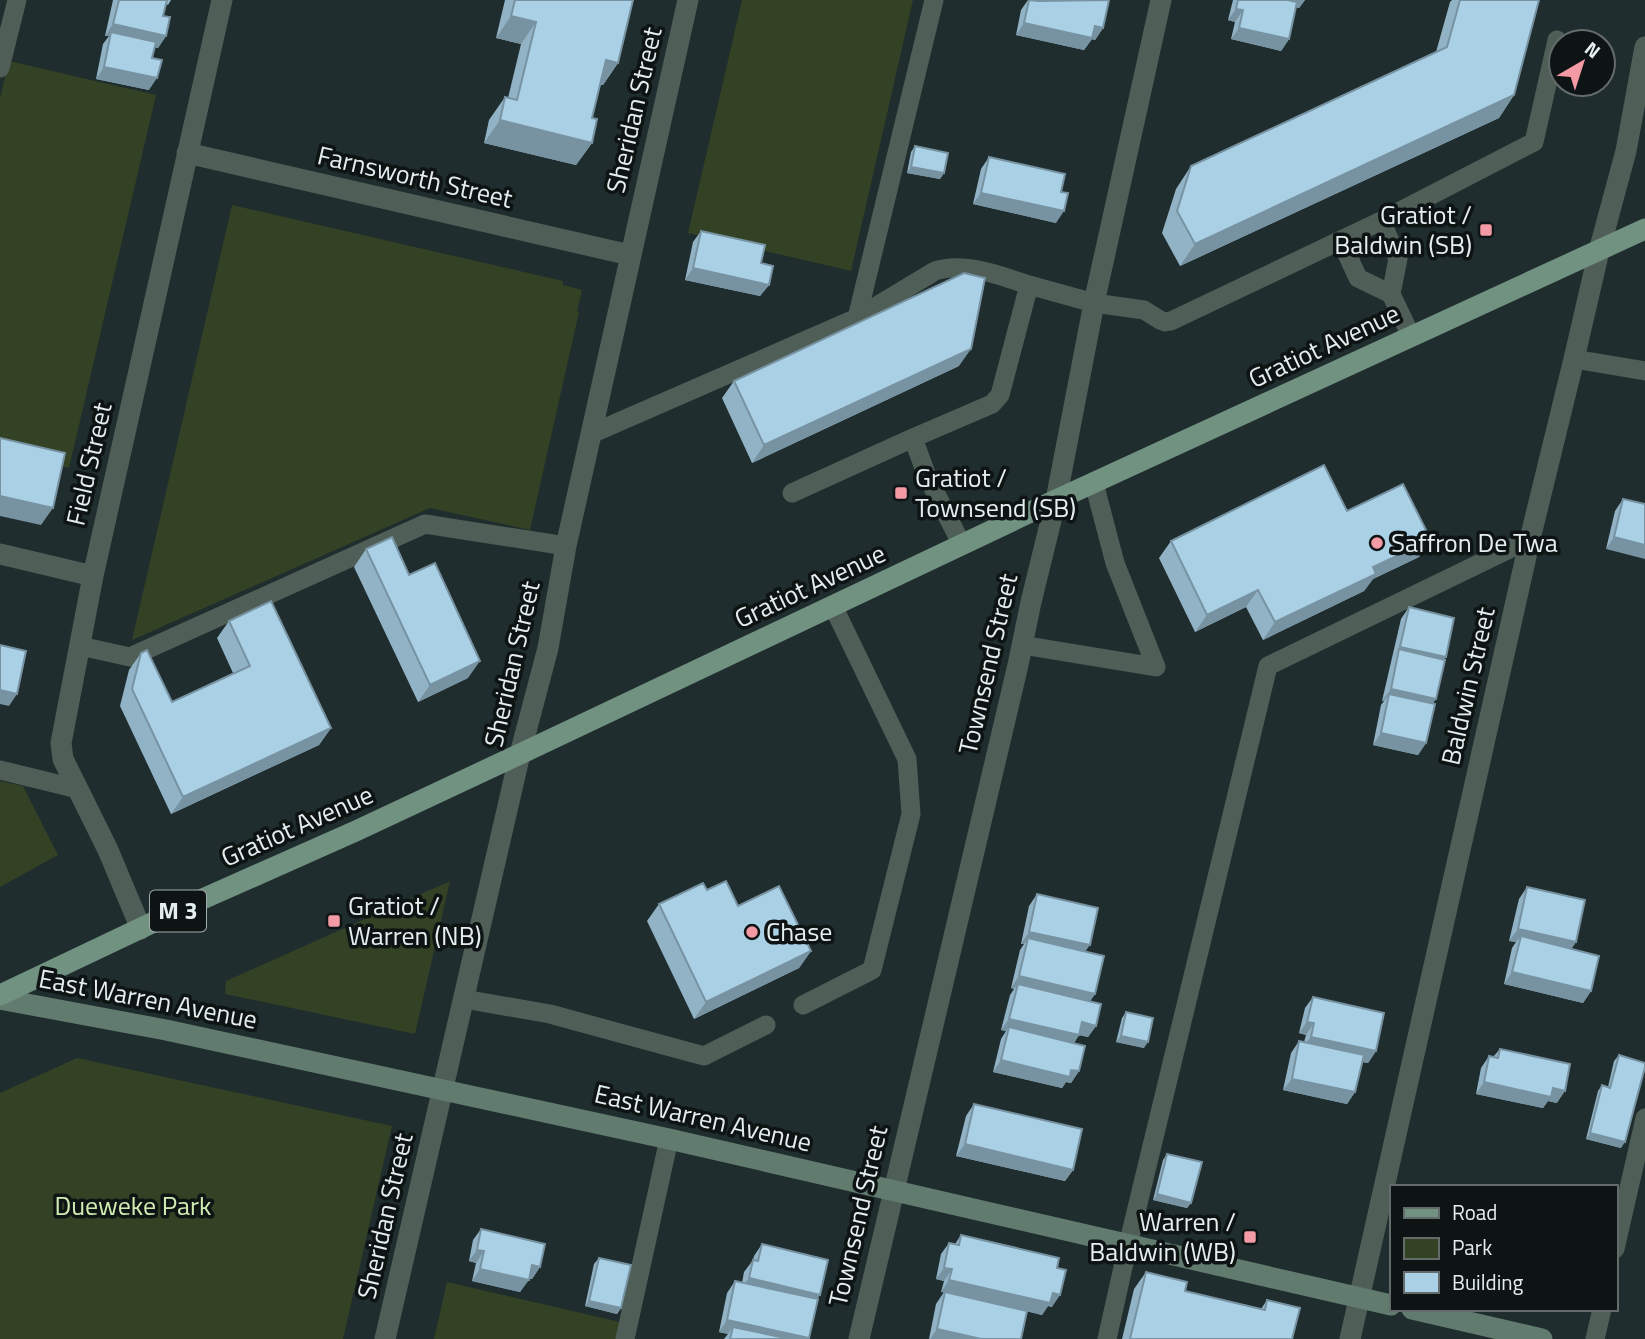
<svg xmlns="http://www.w3.org/2000/svg" width="1645" height="1339" font-family="'Titillium Web',sans-serif">
	<style>
		.green { fill: #334124 }
		.lines { fill: none; stroke-linecap: round; stroke-linejoin: round }
		.service { stroke: #4f5e56; stroke-width: 19 }
		.minor { stroke: #4f5e56; stroke-width: 21 }
		.secondary { stroke: #627b6f; stroke-width: 21 }
		.primary { stroke: #719181; stroke-width: 21 }
		.wall { fill: #92b3c6 }
		.shaded-wall { fill: #7792a1 }
		.building { fill: #aad0e6; stroke: #7792a1; stroke-width: 2 }
		.poi-dot { fill: #f49aa5; stroke: #0e1414; stroke-width: 2.5 }
		.labels { text-anchor: middle; stroke-width: 7; stroke-linejoin: round; paint-order: stroke }
		.shield { fill: #0e1414; stroke: #a4adad; stroke-width: 2 }
		.shield-label { font-size: 24px; font-weight: bold; fill: #e5eeee }
		.street-label { font-size: 26px; fill: #e5eeee; stroke: #0e1414 }
		.poi-label { font-size: 26px; fill: #e5eeee; stroke: #0e1414; text-anchor: start }
		.park-label { font-size: 26px; fill: #d0ecb3; stroke: #0e1414 }
	</style>
	<rect width="100%" height="100%" fill="#1f2d2e"/>
	<path class="green" d="M742 0H913L851 271 688 233Z
		M9 61 156 95 69 468 0 452V98Z
		M232 205 563 281V285L582 290 577 311 579 312 530 530 430 508 132 640Z
		M0 781 23 786 58 855 0 887Z
		M450 881 415 1034 225 994 226 981Z
		M77 1058 392 1126 343 1339H0V1093Z
		M447 1282 620 1322 616 1339H434Z"/>
	<g class="lines">
		<path class="service" d="M0 68 17 0
			M1381 221 1398 259 1391 294 1411 336
			M1341 241 1358 278 1391 294
			M857 318 935 271C965 261 1000 276 1029 285
			M1574 359 1645 371
			M591 434 857 318 934 0
			M792 493 913 438
			M962 545 927 476 913 438 992 404 1000 395 1029 285 1094 303 1144 310 1160 320 1165 322 1171 321 1381 221 1534 142 1557 40
			M1022 645 1156 667 1115 563 1094 483
			M80 646 130 657 425 524 566 546
			M0 770 78 789
			M464 999 550 1014 704 1056 766 1025
			M803 1005 872 970 911 814 907 759 833 606
			M1615 1249 1645 1118
			M625 1339 669 1139
			M1107 1339 1128 1245 1268 666 1530 539
			M1595 1339 1602 1309"/>
		<path class="minor" d="M187 153 630 255
			M0 554 93 576
			M141 929 108 850 63 759 61 743 93 576 222 0
			M385 1339 520 754 548 648 566 546 688 0
			M859 1339 1018 665 1031 602 1056 500 1094 303 1161 0
			M1350 1339 1530 539 1574 359 1599 251 1626 151 1645 47"/>
		<path class="secondary" d="M0 999 166 1030 669 1139 1391 1305
			M1412 1309 1542 1339"/>
		<path class="primary" d="M0 995 198 901 358 830 520 754 1056 500 1645 229"/>
	</g>
	<path class="wall" d="M113 0H171L168 5 166 4 163 16 166 36 158 48 155 47 152 58 149 90 96 79 103 44 109 36H105Z
		M505 0H633L618 63 603 85H600L592 118V143L576 165 484 143 489 120 505 97 508 98 521 44 496 38Z
		M1028 0H1109L1103 28 1095 40 1092 39 1084 50 1016 35 1021 10Z
		M1233 0H1305L1299 8 1296 7 1289 39 1281 51 1231 39 1235 22 1228 20Z
		M1452 0H1539L1514 95 1499 118 1180 266 1162 233 1176 189 1191 166 1436 52 1450 2Z
		M915 146 944 173 940 179 907 173 911 152Z
		M989 157 1061 192 1056 223 973 204 981 169Z
		M701 231 761 263 769 285 760 296 685 280 693 242Z
		M959 366 752 463 722 398 734 381Z
		M1623 499 1645 504 1606 549 1615 511Z
		M1347 511 1419 557 1373 579 1364 591 1263 640 1246 607 1195 632 1159 558 1171 541Z
		M366 549 409 575 468 678 418 702 354 567Z
		M1409 607 1444 660 1433 703 1426 743 1418 755 1373 745 1381 705 1384 701H1382L1401 619Z
		M229 621 331 728 319 745 171 814 120 706 129 670 141 653 172 702 233 673 217 638Z
		M1527 887 1576 942 1571 949 1591 991 1583 1003 1504 984 1512 948 1516 942 1509 941 1519 899Z
		M707 890 738 906 811 951 799 968 694 1019 647 921 659 904Z
		M1037 894 1085 952 1095 994 1090 1001 1096 1026 1088 1037 1079 1035 1074 1043 1079 1071 1071 1083 1066 1082 1062 1088 993 1072 1001 1039 1006 1031 1001 1030 1010 995 1014 989 1011 988 1020 950 1024 944H1021L1029 906Z
		M1313 997 1376 1051 1368 1063 1362 1062 1355 1092 1347 1104 1283 1090 1291 1053 1299 1041 1304 1042 1306 1035 1299 1033 1305 1008Z
		M1126 1012 1144 1048 1116 1042 1122 1018Z
		M1500 1049 1557 1103 1548 1101 1543 1108 1476 1094 1481 1068 1489 1056 1493 1057Z
		M1619 1055 1621 1148 1586 1139 1598 1091 1602 1085 1608 1087 1614 1061Z
		M974 1104 1073 1170 1065 1181 956 1156 966 1116Z
		M1167 1154 1191 1203 1187 1208 1153 1200 1163 1160Z
		M481 1229 540 1267 532 1279 529 1278 520 1292 472 1281 476 1263 469 1261 473 1240Z
		M961 1235 1057 1268 1052 1307 1048 1306 1042 1315 1027 1311 1021 1339H929L936 1304 944 1292H941L944 1281 936 1279 941 1254 949 1243 955 1244Z
		M762 1244 817 1299 808 1339H724L728 1334 719 1332 727 1293 735 1281 742 1283 744 1272 753 1260 754 1256Z
		M599 1258 621 1308 617 1314 585 1306 594 1264Z
		M1146 1272 1185 1291 1261 1309 1267 1300 1292 1339H1122L1134 1289Z"/>
	<path class="shaded-wall" d="M1266 0H1305L1299 8Z
		M1236 9 1243 10 1235 22 1228 20Z
		M511 16 536 22 521 44 496 38Z
		M1024 23 1095 26 1103 28 1095 40 1092 39 1084 50 1016 35Z
		M113 24 166 36 158 48 111 37V32L109 36H105Z
		M1239 28 1289 39 1281 51 1231 39Z
		M606 60 618 63 603 85 590 82Z
		M104 67 157 78 149 90 96 79Z
		M1514 95 1499 118 1180 266 1195 244Z
		M500 120 592 143 576 165 484 143Z
		M911 167 944 173 940 179 907 173Z
		M981 193 1064 211 1056 223 973 204Z
		M693 268 769 285 760 296 685 280Z
		M971 349 959 366 752 463 764 445Z
		M0 496 53 508 41 525 0 516Z
		M1614 537 1645 545V559L1606 549Z
		M1431 540 1419 557 1373 579 1364 591 1263 640 1275 622 1373 567Z
		M1258 590 1246 607 1195 632 1207 615Z
		M1400 647 1446 657 1437 669 1399 649 1392 659Z
		M480 661 468 678 418 702 430 685Z
		M1391 689 1436 699 1428 711 1389 694 1384 701H1382Z
		M0 690 17 694 9 706 0 704Z
		M331 728 319 745 171 814 183 797Z
		M1381 733 1426 743 1418 755 1373 745Z
		M1518 929 1576 942 1568 954 1521 936 1516 942 1509 941Z
		M1029 932 1090 945 1081 957 1028 938 1024 944H1021Z
		M811 951 799 968 694 1019 706 1002Z
		M1512 972 1591 991 1583 1003 1504 984Z
		M1019 976 1095 994 1087 1006 1018 984 1014 989 1011 988Z
		M1009 1019 1082 1022 1096 1026 1088 1037 1075 1034 1079 1035 1071 1047 1009 1027 1006 1031 1001 1030Z
		M1307 1022 1314 1023 1306 1035 1299 1033Z
		M1121 1036 1148 1042 1144 1048 1116 1042Z
		M1311 1037 1376 1051 1368 1063 1302 1048Z
		M1001 1060 1071 1070 1079 1071 1071 1083 1066 1082 1062 1088 993 1072Z
		M1292 1079 1355 1092 1347 1104 1283 1090Z
		M1484 1082 1553 1088 1565 1091 1557 1103 1548 1101 1543 1108 1476 1094Z
		M1590 1133 1625 1142 1621 1148 1586 1139Z
		M965 1144 1073 1170 1065 1181 956 1156Z
		M1157 1194 1191 1203 1187 1208 1153 1200Z
		M477 1250 484 1251 476 1263 469 1261Z
		M532 1265 540 1267 532 1279 524 1277Z
		M944 1268 952 1269 944 1281 936 1279Z
		M480 1269 529 1280 520 1292 472 1281Z
		M749 1278 820 1295 812 1307 740 1290Z
		M949 1280 1053 1293 1060 1295 1052 1307 1048 1306 1042 1315 941 1292Z
		M589 1301 621 1308 617 1314 585 1306Z
		M727 1320 809 1338 808 1339H753L733 1327 728 1334 719 1332Z
		M937 1329 981 1339H930Z"/>
	<path class="building" d="M119 0H167L163 16 170 17 166 36 113 24Z
		M515 0H633L618 63 606 60 592 118 597 119 592 143 500 120 505 97 517 100 536 22 511 16Z
		M1029 0 1039 1 1109 0 1103 28 1095 26 1092 38 1024 23Z
		M1238 0H1287L1297 2 1289 39 1239 28 1243 10 1236 9Z
		M1460 0H1539L1514 95 1195 244 1177 211 1191 166 1447 47Z
		M111 32 156 42 152 58 162 60 157 78 104 67Z
		M915 146 948 153 944 173 911 167Z
		M989 157 1065 174 1061 192 1068 193 1064 211 981 193Z
		M701 231 765 245 761 263 773 266 769 285 693 268Z
		M964 273 985 278 971 349 764 445 734 381Z
		M0 438 65 453 53 508 0 496Z
		M1324 465 1347 511 1403 484 1431 540 1373 567 1376 574 1275 622 1258 590 1207 615 1171 541Z
		M1623 499 1645 504V545L1614 537Z
		M392 537 409 575 435 563 480 661 430 685 366 549Z
		M271 601 331 728 183 797 132 689 141 653 147 650 172 702 250 666 229 621Z
		M1409 607 1454 618 1446 657 1400 647Z
		M0 645 26 651 17 694 0 690Z
		M1399 649 1445 660 1436 699 1391 689Z
		M1389 694 1435 704 1426 743 1381 733Z
		M726 881 738 906 779 886 811 951 706 1002 659 904 703 883 707 890Z
		M1527 887 1585 900 1576 942 1518 929Z
		M1037 894 1098 908 1090 945 1029 932Z
		M1521 936 1599 956 1591 991 1512 972Z
		M1028 938 1104 956 1095 994 1019 976Z
		M1018 984 1101 1004 1096 1026 1082 1022 1079 1035 1009 1019Z
		M1313 997 1384 1013 1376 1051 1311 1037 1314 1023 1307 1022Z
		M1126 1012 1153 1018 1148 1042 1121 1036Z
		M1009 1027 1085 1046 1079 1071 1071 1070 1070 1077 1001 1060Z
		M1299 1041 1364 1055 1355 1092 1292 1079Z
		M1500 1049 1570 1064 1565 1091 1553 1088 1551 1097 1484 1082 1489 1056 1498 1058Z
		M1619 1055 1645 1063V1067L1625 1142 1590 1133 1602 1085 1610 1088Z
		M974 1104 1082 1129 1073 1170 965 1144Z
		M1167 1154 1202 1162 1191 1203 1157 1194Z
		M481 1229 545 1244 540 1267 532 1265 529 1280 480 1269 484 1251 477 1250Z
		M961 1235 1059 1258 1057 1268 1066 1270 1060 1295 1053 1293 1050 1303 949 1280 952 1269 944 1268 949 1243 959 1245Z
		M762 1244 828 1260 820 1295 749 1278 753 1260 758 1261Z
		M599 1258 631 1265 621 1308 589 1301Z
		M1146 1272 1187 1282 1185 1291 1265 1310 1267 1300 1300 1308 1292 1339H1130Z
		M735 1281 818 1299 809 1338 727 1320Z
		M945 1292 1027 1311 1021 1339H981L937 1329Z
		M733 1327 790 1339H730Z"/>
	<g class="poi-dot">
		<rect x="1479" y="223" width="14" height="14" rx="3.5"/>
		<rect x="894" y="486" width="14" height="14" rx="3.5"/>
		<circle cx="1377" cy="543" r="7"/>
		<rect x="327" y="914" width="14" height="14" rx="3.5"/>
		<circle cx="752" cy="932" r="7"/>
		<rect x="1243" y="1230" width="14" height="14" rx="3.5"/>
	</g>
	<g class="labels">
		<rect class="shield" x="150" y="890.5" width="56" height="41" rx="5"/>
		<g class="shield-label">
			<text x="178" y="919">M 3</text>
		</g>
		<g class="street-label">
			<text transform="translate(634 110) rotate(-77)" y="9">Sheridan Street</text>
			<text transform="translate(415 177) rotate(13)" y="9">Farnsworth Street</text>
			<text transform="translate(1324 346) rotate(-25)" y="9">Gratiot Avenue</text>
			<text transform="translate(89 464) rotate(-77)" y="9">Field Street</text>
			<text transform="translate(810 586) rotate(-25)" y="9">Gratiot Avenue</text>
			<text transform="translate(512 664) rotate(-77)" y="9">Sheridan Street</text>
			<text transform="translate(988 664) rotate(-77)" y="9">Townsend Street</text>
			<text transform="translate(1468 686) rotate(-77)" y="9">Baldwin Street</text>
			<text transform="translate(297 826) rotate(-24)" y="9">Gratiot Avenue</text>
			<text transform="translate(148 999) rotate(11)" y="9">East Warren Avenue</text>
			<text transform="translate(703 1118) rotate(13)" y="9">East Warren Avenue</text>
			<text transform="translate(385 1216) rotate(-77)" y="9">Sheridan Street</text>
			<text transform="translate(858 1216) rotate(-77)" y="9">Townsend Street</text>
		</g>
		<g class="poi-label">
			<text x="1472" y="224" text-anchor="end">Gratiot /<tspan x="1472" dy="30">Baldwin (SB)</tspan></text>
			<text x="915" y="487">Gratiot /<tspan x="915" dy="30">Townsend (SB)</tspan></text>
			<text x="1391" y="552">Saffron De Twa</text>
			<text x="348" y="915">Gratiot /<tspan x="348" dy="30">Warren (NB)</tspan></text>
			<text x="766" y="941">Chase</text>
			<text x="1236" y="1231" text-anchor="end">Warren /<tspan x="1236" dy="30">Baldwin (WB)</tspan></text>
		</g>
		<g class="park-label">
			<text x="133" y="1215">Dueweke Park</text>
		</g>
	</g>
	<rect x="1390" y="1185" width="228" height="126" fill="#0e1414" stroke="#646b6b" stroke-width="2"/>
	<rect x="1404" y="1208" width="35" height="10" fill="#719181" stroke="#646b6b" stroke-width="2"/>
	<text x="1452" y="1220" font-size="21" fill="#e5eeee">Road</text>
	<rect x="1404" y="1238" width="35" height="21" fill="#334124" stroke="#646b6b" stroke-width="2"/>
	<text x="1452" y="1255" font-size="21" fill="#e5eeee">Park</text>
	<rect x="1404" y="1272" width="35" height="21" fill="#aad0e6" stroke="#646b6b" stroke-width="2"/>
	<text x="1452" y="1290" font-size="21" fill="#e5eeee">Building</text>
	<g transform="translate(1582 63) rotate(39)"><circle r="33" fill="#0e1414" stroke="#646b6b" stroke-width="2"/>
	<path d="M0-5L12 26L0 18L-12 26Z" fill="#f49aa5"/>
	<text y="-10" font-size="19" font-weight="bold" text-anchor="middle" fill="#e5eeee">N</text>
	</g>
</svg>
